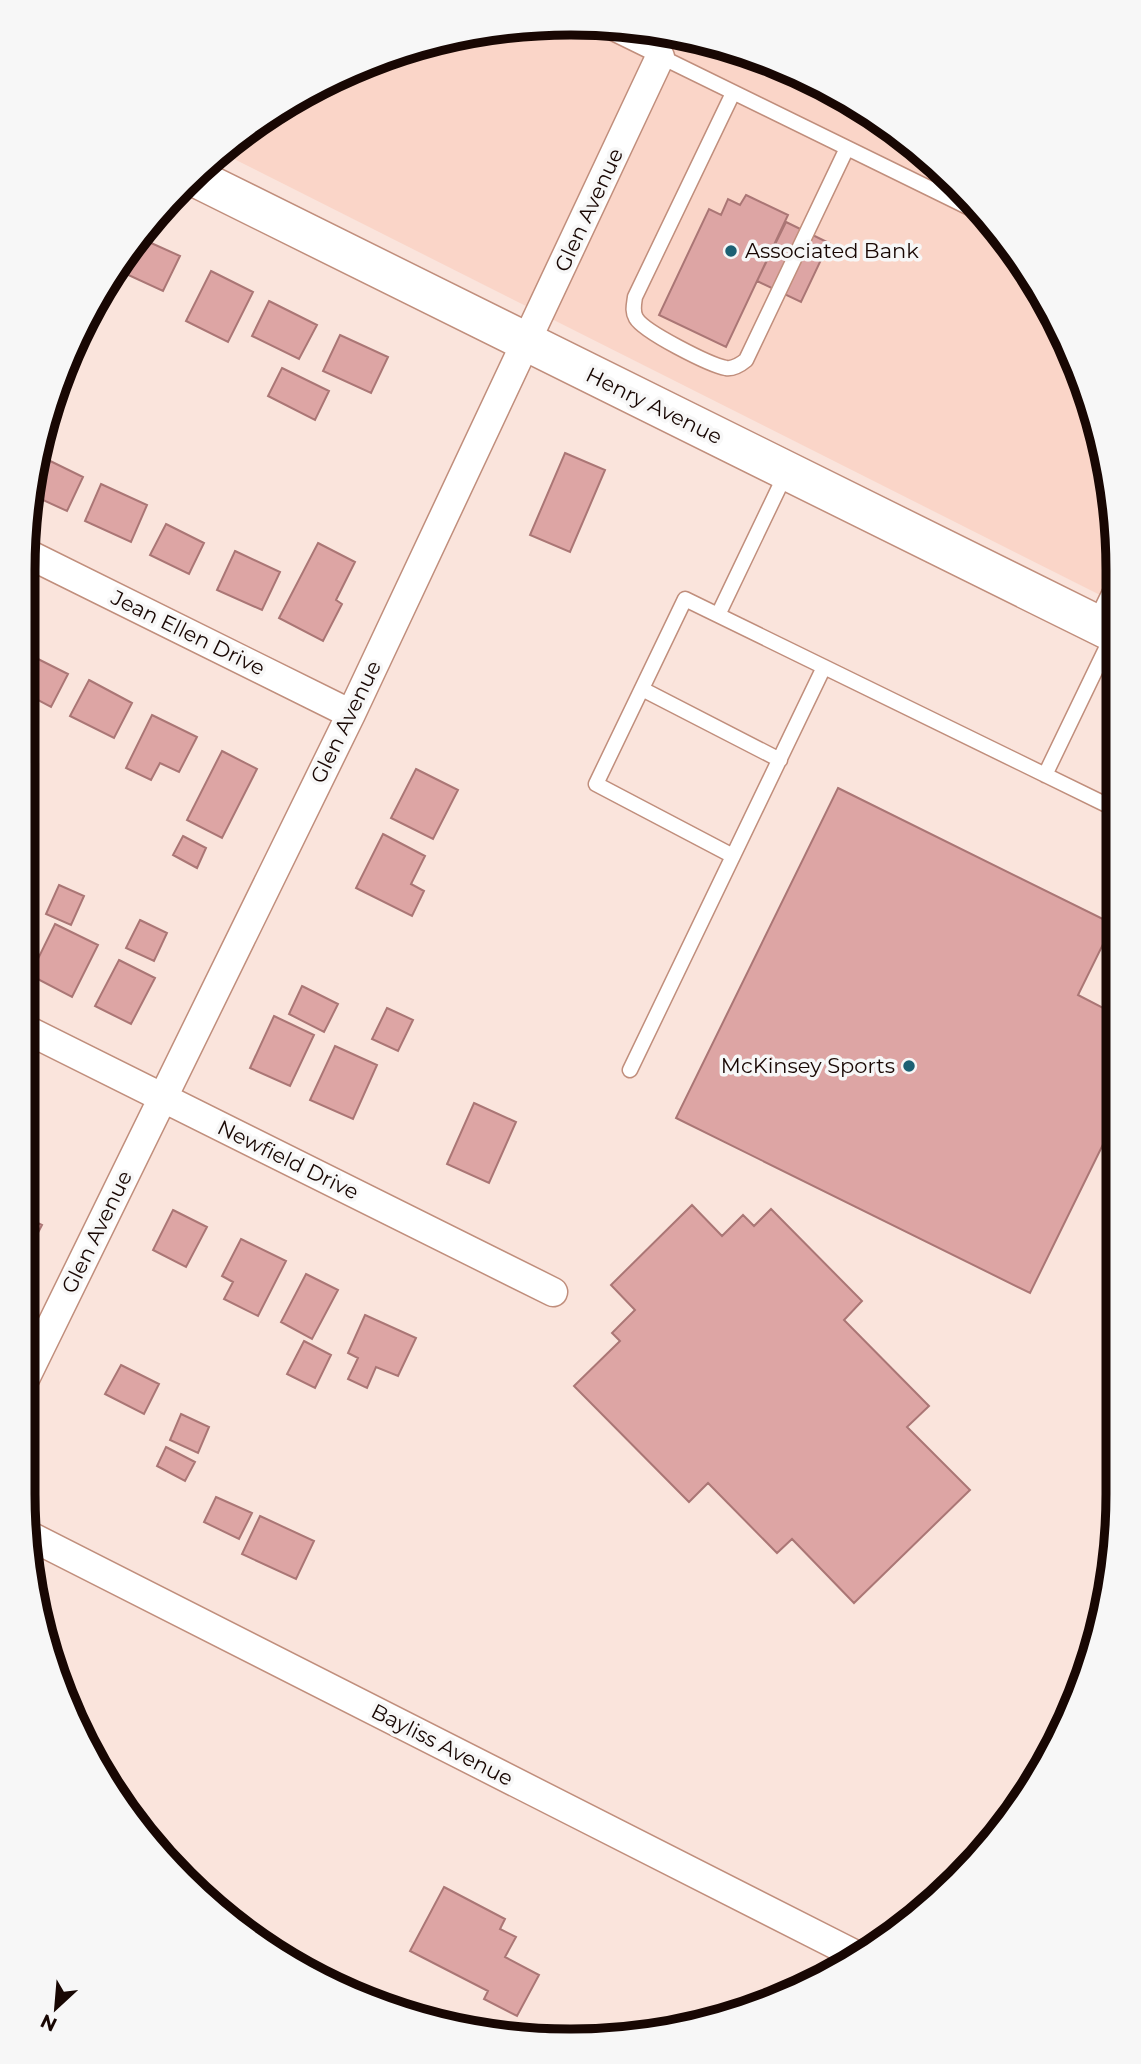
<svg xmlns="http://www.w3.org/2000/svg" width="1141" height="2064" font-family="Montserrat,sans-serif">
	<style>
		.built { fill: #fad5c8 }
		.building { fill: #dda5a4; stroke: #aa7675; stroke-width: 2 }
		.lines { fill: none; stroke-linecap: round; stroke-linejoin: round }
		.lane-casing { stroke: #c08e7c; stroke-width: 17 }
		.street-casing { stroke: #c08e7c; stroke-width: 31 }
		.secondary-casing { stroke: #c08e7c; stroke-width: 41 }
		.lane { stroke: #fff; stroke-width: 14 }
		.street { stroke: #fff; stroke-width: 28 }
		.secondary { stroke: #fff; stroke-width: 38 }
		.poi-dot { fill: #1c6073; stroke: #f7f7f7; stroke-width: 2.5 }
		.labels { text-anchor: middle; stroke-width: 7; stroke-linejoin: round; paint-order: stroke }
		.street-label { font-size: 21px; fill: #180703; stroke: #f7f7f7 }
		.poi-label { font-size: 21px; fill: #180703; stroke: #f7f7f7; text-anchor: start }
		.rim { fill: none; stroke: #180703; stroke-width: 9 }
	</style>
	<rect width="100%" height="100%" fill="#fae4dc"/>
	<path class="built" d="M535 24 642 27 747 52 845 96 958 183 1026 267 1089 394 1114 499V602L220 152 237 136 329 79 429 41Z"/>
	<path class="building" d="M746 195 788 215 726 347 659 315 709 209 721 215 728 199 740 205Z
		M786 222 829 243 801 302 757 281Z
		M140 238 180 256 163 291 124 273Z
		M211 271 253 292 228 342 186 321Z
		M269 301 317 325 299 359 252 336Z
		M340 335 388 357 371 393 323 371Z
		M282 368 329 391 315 420 268 396Z
		M565 453 605 470 570 552 530 535Z
		M40 456 83 477 67 511 32 495Z
		M101 484 147 505 131 542 85 521Z
		M166 524 204 543 189 574 150 555Z
		M318 543 355 562 336 600 342 604 323 641 279 618Z
		M235 551 280 572 262 610 217 590Z
		M24 652 68 674 51 707 25 693 24 695Z
		M89 680 132 703 114 738 70 716Z
		M152 715 197 737 179 772 160 763 151 780 126 768Z
		M222 751 257 769 222 838 187 820Z
		M416 769 458 790 433 839 391 818Z
		M838 788 1113 924 1078 995 1115 1014 1116 1118 1030 1293 676 1118Z
		M383 834 425 856 411 884 424 891 412 916 356 888Z
		M183 836 206 848 197 868 173 855Z
		M59 885 84 896 71 925 46 914Z
		M140 920 167 933 154 961 126 948Z
		M55 924 98 945 72 997 30 975Z
		M119 960 155 978 131 1024 95 1006Z
		M302 986 338 1004 324 1032 289 1014Z
		M387 1008 413 1020 398 1051 372 1039Z
		M274 1016 314 1035 290 1086 250 1068Z
		M335 1046 377 1065 353 1119 310 1100Z
		M474 1103 516 1122 489 1183 447 1164Z
		M692 1205 722 1236 743 1215 754 1226 771 1209 862 1301 844 1320 929 1406 907 1427 970 1490 854 1603 792 1539 777 1553 708 1483 689 1502 574 1386 620 1341 612 1333 635 1310 611 1285Z
		M173 1210 207 1227 186 1267 153 1250Z
		M23 1216 42 1225 28 1252 23 1250Z
		M241 1239 286 1261 258 1316 224 1299 233 1282 222 1276Z
		M306 1274 338 1290 312 1339 281 1322Z
		M365 1315 416 1338 398 1376 376 1367 367 1388 348 1379 358 1358 348 1353Z
		M304 1341 331 1355 315 1388 287 1374Z
		M121 1365 159 1384 144 1414 105 1394Z
		M181 1414 209 1427 198 1453 170 1440Z
		M166 1447 195 1462 185 1481 157 1466Z
		M216 1497 252 1513 239 1539 204 1522Z
		M260 1516 314 1541 296 1579 242 1554Z
		M444 1887 505 1919 500 1929 516 1937 505 1957 539 1975 517 2016 484 1999 488 1991 410 1951Z"/>
	<g class="lines">
		<defs>
			<path id="lane" d="M598 26 984 215
				M733 93 635 297C634 305 632 311 636 318 644 332 710 365 726 368 734 369 740 365 746 360L847 148
				M718 615 786 473
				M1095 622 1114 583
				M642 689 780 760
				M1045 775 1113 634
				M733 856 596 784 685 599 1115 809
				M630 1070 824 667"/>
			<path id="street" d="M24 552 351 714
				M23 1028 553 1292
				M23 1383 351 714 660 57
				M30 1536 854 1954"/>
			<path id="secondary" d="M194 177 1114 633"/>
		</defs>
		<use href="#lane" class="lane-casing"/>
		<use href="#street" class="street-casing"/>
		<use href="#secondary" class="secondary-casing"/>
		<use href="#lane" class="lane"/>
		<use href="#street" class="street"/>
		<use href="#secondary" class="secondary"/>
	</g>
	<g class="poi-dot">
		<circle cx="731" cy="251" r="7"/>
		<circle cx="909" cy="1066" r="7"/>
	</g>
	<g class="labels">
		<g class="street-label">
			<text transform="translate(589 210) rotate(-65)" y="7">Glen Avenue</text>
			<text transform="translate(654 406) rotate(26)" y="7">Henry Avenue</text>
			<text transform="translate(188 633) rotate(26)" y="7">Jean Ellen Drive</text>
			<text transform="translate(346 722) rotate(-64)" y="7">Glen Avenue</text>
			<text transform="translate(288 1160) rotate(26)" y="7">Newfield Drive</text>
			<text transform="translate(97 1232) rotate(-64)" y="7">Glen Avenue</text>
			<text transform="translate(442 1745) rotate(27)" y="7">Bayliss Avenue</text>
		</g>
		<g class="poi-label">
			<text x="745" y="258">Associated Bank</text>
			<text x="895" y="1073" text-anchor="end">McKinsey Sports</text>
		</g>
	</g>
	<path d="M0 0H1141V2064H0ZM570 35H571A535 535 0 0 1 1106 570V1494A535 535 0 0 1 571 2029H570A535 535 0 0 1 35 1494V570A535 535 0 0 1 570 35Z" fill="#f7f7f7" fill-rule="evenodd"/>
	<path class="rim" d="M570 35H571A535 535 0 0 1 1106 570V1494A535 535 0 0 1 571 2029H570A535 535 0 0 1 35 1494V570A535 535 0 0 1 570 35Z"/>
	<g transform="translate(56 2008) rotate(206)" stroke="#f7f7f7" stroke-width="5" paint-order="stroke">
	<path d="M0-5L12 26L0 18L-12 26Z" fill="#180703"/>
	<text y="-10" font-size="19" font-weight="bold" text-anchor="middle" fill="#180703">N</text>
	</g>
</svg>
